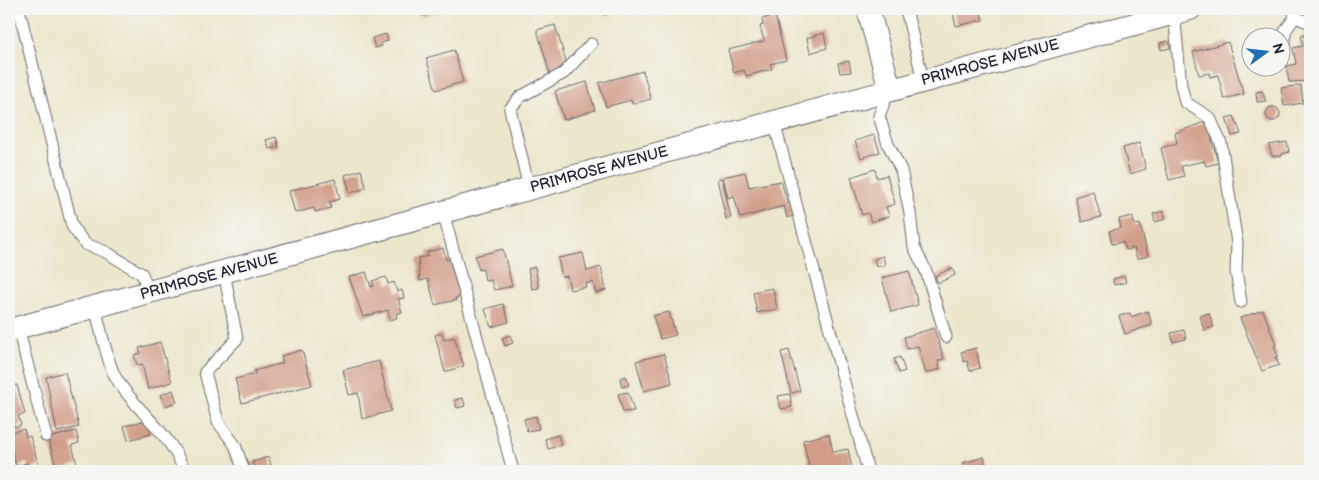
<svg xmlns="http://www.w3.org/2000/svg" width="1319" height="480" font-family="'Balsamiq Sans',sans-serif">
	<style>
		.building { fill: #d29e89 }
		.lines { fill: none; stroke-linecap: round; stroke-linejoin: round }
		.service-casing { stroke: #69676d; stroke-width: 13 }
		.minor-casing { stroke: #69676d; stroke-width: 24 }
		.service { stroke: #fff; stroke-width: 11 }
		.minor { stroke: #fff; stroke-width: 22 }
		.labels { text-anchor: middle; stroke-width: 4.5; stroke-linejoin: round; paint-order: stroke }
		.street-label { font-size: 15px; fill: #22223b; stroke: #f6f6f2 }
	</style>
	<rect width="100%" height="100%" fill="#f6f6f2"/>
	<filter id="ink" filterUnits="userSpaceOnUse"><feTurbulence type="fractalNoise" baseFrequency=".02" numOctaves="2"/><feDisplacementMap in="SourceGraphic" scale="10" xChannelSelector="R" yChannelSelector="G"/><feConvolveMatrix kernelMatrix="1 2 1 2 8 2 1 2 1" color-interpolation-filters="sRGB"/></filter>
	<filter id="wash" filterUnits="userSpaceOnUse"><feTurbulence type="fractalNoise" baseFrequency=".0096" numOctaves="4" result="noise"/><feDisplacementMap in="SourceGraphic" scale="20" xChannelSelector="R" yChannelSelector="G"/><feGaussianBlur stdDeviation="1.12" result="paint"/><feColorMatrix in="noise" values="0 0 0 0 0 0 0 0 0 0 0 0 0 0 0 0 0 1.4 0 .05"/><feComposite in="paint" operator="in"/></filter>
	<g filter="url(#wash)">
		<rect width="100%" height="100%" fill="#ece6cb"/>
		<g id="blocks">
			<path class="building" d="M420 9H440L441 11 422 16Z
				M603 9H618V11L604 15Z
				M628 9H640L641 11 629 14Z
				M952 9H980L983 20 956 26Z
				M775 15 786 60 770 64 772 69 746 76 744 70 734 73 728 50 764 41 760 26 763 25 762 19Z
				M555 25 568 68 550 74 537 30Z
				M824 33 827 48 810 53 807 38Z
				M386 34 388 41 381 43 382 46 375 48 372 38Z
				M1310 34V81L1289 82 1286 66 1296 64 1293 48 1303 46 1301 36Z
				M1169 41 1170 48 1161 50 1160 43Z
				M1228 42 1244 94 1224 99 1218 75 1210 77 1209 73 1199 75 1193 52Z
				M454 50 463 82 436 90 426 58Z
				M849 61 851 72 840 73 838 63Z
				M643 71 651 99 632 104 631 100 606 107 599 83Z
				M587 82 595 110 564 120 555 91Z
				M1301 85 1303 103 1284 106 1281 88Z
				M1262 91 1266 101 1257 102 1256 92Z
				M1266 114a7 7 0 1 1 14 0a7 7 0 1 1-14 0Z
				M1234 116 1241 134 1232 136 1226 118Z
				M1207 121 1218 163 1206 166 1204 161 1181 166 1184 176 1169 180 1161 148 1177 143 1175 133Z
				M874 135 880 152 861 158 855 141Z
				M276 137 279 147 269 149 266 140Z
				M1287 142 1289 152 1282 154V156H1272L1269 145Z
				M1139 143 1146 169 1130 174 1123 148Z
				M875 169 877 178 887 175 895 204 886 207 889 216 871 222 868 213 862 215 851 177Z
				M361 170 366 188 350 193 345 175Z
				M745 172 749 187 781 181 788 204 793 203 796 215 787 218 784 206 740 218 734 196 728 198 723 177Z
				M722 178 731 218 726 219 717 179Z
				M335 179 340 199 329 202 331 208 315 212 314 208 295 213 289 191Z
				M1093 191 1101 217 1082 222 1075 197Z
				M1163 211 1166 219 1155 222 1153 214Z
				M1132 216 1135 225 1140 224 1148 256 1137 259 1134 248 1126 250 1123 242 1112 244 1109 231 1121 228 1119 219Z
				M443 248 446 260 455 258 462 296 455 298 456 300 435 305 428 279 420 281 418 258 428 256 427 252Z
				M503 249 512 286 494 290 491 280 485 281 483 269 479 270 475 256Z
				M583 253 587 271 601 267 606 290 596 293 593 282 585 284 586 287 570 290 567 276 562 277 558 258Z
				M883 256 885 265 876 267 874 259Z
				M535 267 539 288 532 289 528 269Z
				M952 268 955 275 938 283 935 276Z
				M909 271 918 305 891 312 882 278Z
				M366 272 371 287 374 286 372 281 386 277 388 284 394 282 397 292 402 290 404 298 398 299 402 312 396 314 397 318 390 320 388 310 363 317 349 277Z
				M1124 276 1126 282 1114 285 1113 279Z
				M773 288 777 309 757 313 753 292Z
				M503 304 509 322 491 327 485 309Z
				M1263 310 1276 345 1274 346 1278 356 1275 357 1279 365 1262 371 1240 318Z
				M1148 311 1152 325 1125 334 1119 316 1130 313 1131 317Z
				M669 312 676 335 660 339 653 316Z
				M1209 313 1214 327 1204 330 1200 316Z
				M934 328 944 359 938 361 940 369 926 373 918 346 907 349 904 337Z
				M1184 330 1186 339 1173 342 1171 333Z
				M442 333 444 340 454 337 464 366 445 372 435 335Z
				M510 335 513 343 505 346 502 338Z
				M160 342 172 382 148 389 142 364 137 365 134 355 141 353 139 348Z
				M976 348 980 368 970 371 967 361 964 362 961 352Z
				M302 350 312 385 242 403 235 379 255 374 254 371 283 363 281 356Z
				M789 350 800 391 791 393 781 352Z
				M664 354 672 383 644 391 636 361Z
				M900 357 905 371 899 373 894 359Z
				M379 361 391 411 362 419 358 393 349 395 343 370Z
				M65 372 79 427 57 432 46 377Z
				M626 376 629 385 622 387 620 378Z
				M9 381H11L12 386 17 385 25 414 18 416 21 425 14 427V424L9 425Z
				M173 390 177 402 165 406 160 395Z
				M628 392 634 411 623 412 618 394Z
				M790 394 792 407 781 409 778 396Z
				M463 398 465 406 457 408 455 400Z
				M536 416 539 429 527 431 524 419Z
				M147 420 151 434 128 440 124 426Z
				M24 429 26 437 30 436 39 466 29 469 27 463 16 466 9 439V433Z
				M76 431 79 443 72 445 77 465 57 471 48 438Z
				M829 434 833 452 848 449 852 469 810 471 803 440Z
				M558 435 561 445 548 449 545 439Z
				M269 457 272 471H255L252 462Z
				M984 457 987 469 965 471 963 463Z"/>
		</g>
	</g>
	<g filter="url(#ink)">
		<use href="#blocks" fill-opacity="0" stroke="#69676d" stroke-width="1"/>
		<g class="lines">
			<defs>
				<path id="service" d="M19 9 72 226 85 244 106 252 142 274 149 292
					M906 9 923 80
					M1293 9 1295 17 1310 23
					M1174 13 1181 85 1185 102 1210 118 1221 143 1237 243 1236 271 1241 302
					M1285 46V31L1295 17
					M889 90 879 116 888 144 901 170 910 213 914 247 926 271 946 337
					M774 122 868 471
					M529 188 510 109 520 97 564 73 591 44
					M443 212 513 471
					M224 272 237 339 205 372 218 422 235 445 244 471
					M95 307C100 325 107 363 116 378 137 413 170 431 184 471
					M18 328 46 436"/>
				<path id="minor" d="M868 9 890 89
					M9 330 1190 9"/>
			</defs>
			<use href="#service" class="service-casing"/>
			<use href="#minor" class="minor-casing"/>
			<use href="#service" class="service"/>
			<use href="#minor" class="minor"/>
		</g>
	</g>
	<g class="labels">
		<g class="street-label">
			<text transform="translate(990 62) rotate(-15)" y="5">PRIMROSE AVENUE</text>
			<text transform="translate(599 169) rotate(-15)" y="5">PRIMROSE AVENUE</text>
			<text transform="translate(209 276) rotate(-15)" y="5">PRIMROSE AVENUE</text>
		</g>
	</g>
	<rect width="1319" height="480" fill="none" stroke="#f6f6f2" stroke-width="30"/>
	<g transform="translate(1266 52) rotate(75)"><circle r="24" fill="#f6f6f2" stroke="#a1a1a9"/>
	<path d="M0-4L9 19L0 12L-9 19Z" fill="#1f6fb2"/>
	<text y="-8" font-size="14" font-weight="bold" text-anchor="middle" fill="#22223b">N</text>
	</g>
</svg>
